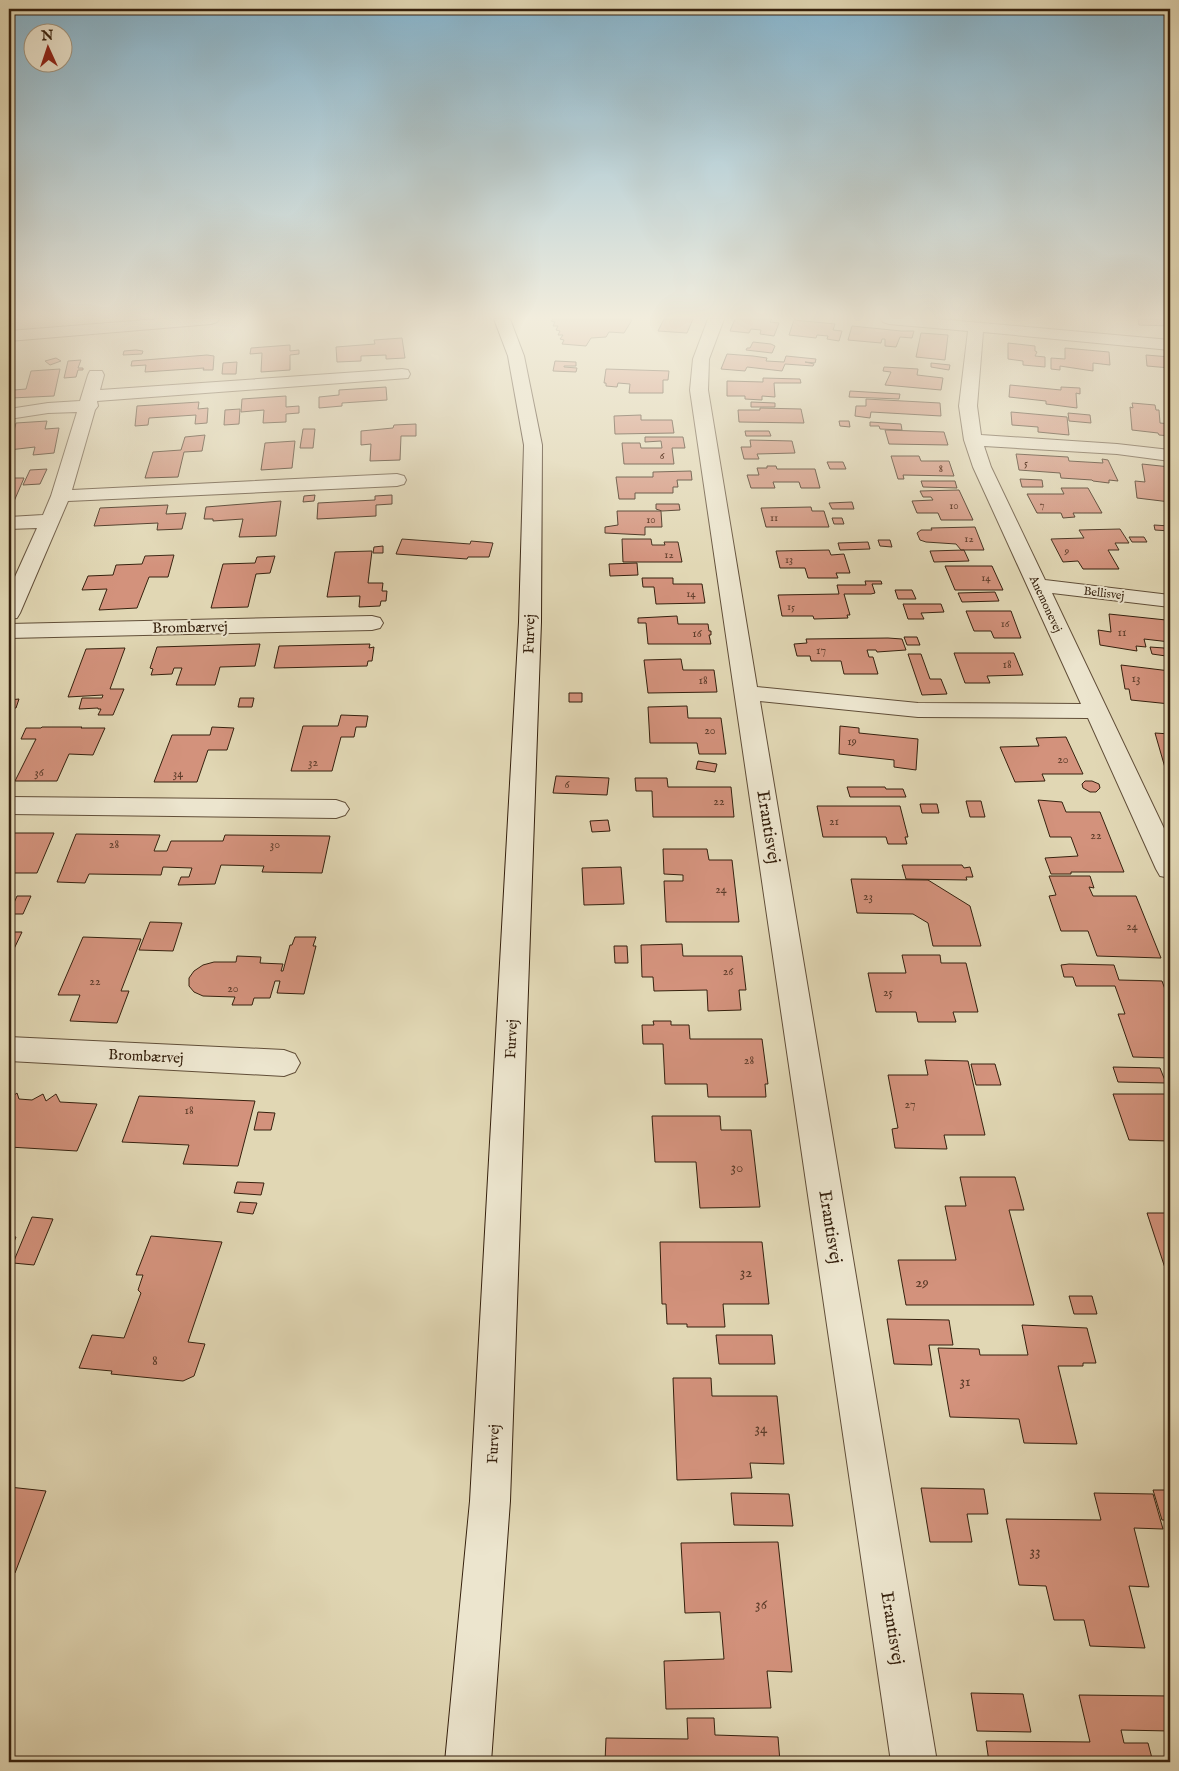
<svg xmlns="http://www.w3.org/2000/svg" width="1179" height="1771" font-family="'IM FELL English',serif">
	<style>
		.building { fill: #d3927c; stroke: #36210e }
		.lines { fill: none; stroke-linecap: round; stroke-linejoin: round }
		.minor-casing { stroke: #614e38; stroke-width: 2 }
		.secondary-casing { stroke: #36210e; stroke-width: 2 }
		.minor { fill: #ece5ce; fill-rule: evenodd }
		.secondary { fill: #ece5ce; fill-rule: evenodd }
		.labels { text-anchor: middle; stroke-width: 4; stroke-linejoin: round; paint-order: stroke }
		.far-number-label { font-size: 11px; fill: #5d3d2a }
		.far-street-label { font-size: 12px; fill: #36210e; stroke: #ece5ce }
		.number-label { font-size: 12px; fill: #5d3d2a }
		.street-label { font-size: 15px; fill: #36210e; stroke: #ece5ce }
		.near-number-label { font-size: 15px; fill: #5d3d2a }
		.near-street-label { font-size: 18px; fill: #36210e; stroke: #ece5ce }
	</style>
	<rect width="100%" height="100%" fill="#e1d7b4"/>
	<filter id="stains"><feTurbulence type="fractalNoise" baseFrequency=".004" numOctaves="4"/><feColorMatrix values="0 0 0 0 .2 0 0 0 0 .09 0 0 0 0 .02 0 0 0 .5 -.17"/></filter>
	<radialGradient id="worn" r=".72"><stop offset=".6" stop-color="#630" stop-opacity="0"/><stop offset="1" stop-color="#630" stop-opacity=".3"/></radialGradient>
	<path class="building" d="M553 319H630L632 320 624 333 609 332 606 337 591 338 586 346 562 344 564 340 560 339 563 335H558L560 331 556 330 558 326H553L555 322 551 321Z
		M664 319H693L687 333 658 331Z
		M735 319H772L770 322 779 323 774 336 760 334 761 330 751 329 749 333 730 331Z
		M1138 319H1170V326L1139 325Z
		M794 320 835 324 833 330 842 331 839 341 827 339 828 336 817 335 816 338 789 335Z
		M852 326 901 331H914L912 338 900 337 896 347 885 346V339H882L881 343 848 340Z
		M921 333 948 335 945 360 916 357Z
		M402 338 405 358 386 359V355L361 356V361L337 362 336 347 375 344 374 340Z
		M753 342 771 344 775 346 772 353 746 350 747 348H750Z
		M1008 343 1035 346V351L1037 352 1035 356 1045 357V367L1023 365V361L1008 359Z
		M290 345V351L299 350V354L290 355V370L261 372 262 353 250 354 251 348Z
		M1065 348 1109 352 1110 365 1093 363V371L1060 366V370L1051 369V358L1065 359Z
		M136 350 143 351 142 354 123 355 124 351Z
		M727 354 753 356 767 358 766 361 784 362 786 356 816 359 815 363 805 362 814 364 813 366 785 364 782 371 747 367 745 371 721 369Z
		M207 355 214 356 213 370H203L204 368 145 372 146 365 131 366 132 361Z
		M1146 355 1170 357V368L1147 366Z
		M56 358 61 361 50 365 45 361Z
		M81 360 78 368H83V370H78L76 377 64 378 68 361Z
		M555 361 576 362V366H564V367L577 368 576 372 553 371Z
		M237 362 236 374H222L223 363Z
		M931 363 950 365 949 370 931 367Z
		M884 367 918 369 917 375 943 378 941 390 885 385 891 372 883 371Z
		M60 369 54 396 11 398 14 390 26 389 31 371Z
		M606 369 669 371 668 380H663V393H629L630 384 618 383 617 387 606 386V383H604Z
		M763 378 800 379 801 383H774L775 397 762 396V400L745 399V396H727V381L763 382Z
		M1010 385 1061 390V387L1080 388V394L1076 393 1077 408 1046 404V401L1009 397Z
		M386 387 387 400 342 403V406L319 408V397L339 395V390Z
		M850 391 900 394 899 399 849 397Z
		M286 396V407L299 406V413L286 414V422L263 423 264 410 241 412 242 399Z
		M866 399 940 403 941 416 871 412 870 418 855 416 856 406H866Z
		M199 402 198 409 208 408 207 423 195 424 196 415 149 418 148 425 135 426 137 406Z
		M751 402 775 403V407H751Z
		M1132 403 1155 405 1156 410H1159L1160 423 1170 424V436L1159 435 1158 433 1132 430 1130 407 1133 408Z
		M760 408 801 409 804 423 739 422 738 410H760Z
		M240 409 239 424 224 425 225 410Z
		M1011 412 1067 417 1069 435 1038 432V427L1012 425Z
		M1068 413 1090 415 1091 423 1069 421Z
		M641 415V420H672L674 433 615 434 614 416Z
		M47 421 45 429 59 428 54 453 33 455 35 447 9 450 16 423Z
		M839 421H849L850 427 840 426Z
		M870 422 901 424 902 430 880 429 879 426H870Z
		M416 424V436H401L400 460 370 461 371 444 361 445V431L393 428 394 425Z
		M303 429H315L313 448H300Z
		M885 430 944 432 948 445 889 444Z
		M745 431H769L771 436H746Z
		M205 435 202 451 184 452 178 477 145 478 153 452 181 450 185 437Z
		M645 437H683L685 448H672L674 464H624L622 443H640L641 448H662L661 441 645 442Z
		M750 440 792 441 795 453 757 454 759 459H744L741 447H751Z
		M295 441 292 468 261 470 265 443Z
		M1016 454 1068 457 1069 461 1103 463 1102 459 1108 460 1118 481 1109 480V483L1093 481 1092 480 1061 478 1060 473 1019 470Z
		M891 456H919L921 461H949L954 476 903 475 904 479H898Z
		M827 462H843L846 469H830Z
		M1142 464 1170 467V502L1137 498 1135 481 1145 482Z
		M767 466H776L777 469H815L820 488H801L799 482H773L775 488H751L747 475H759L757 468H767Z
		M47 469 40 484 23 485 30 470Z
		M691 471 692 480H677L678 487H673V493H635V499H619L616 477H653V472Z
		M9 478H24L12 506 9 507Z
		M1020 479 1042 480 1043 487H1022Z
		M921 481H955L957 488 923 487Z
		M1061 488H1088L1102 513H1073L1075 517 1063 518 1061 513H1037L1027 494H1064Z
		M959 490 973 520H941L938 513H917L912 501 933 500 931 497H923L920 491Z
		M315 495 314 501 303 502 304 496Z
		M392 495V504L376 505V516L317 519 318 503 375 500V496Z
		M281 501 276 536 239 537 243 519 213 521V519H204L206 507Z
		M852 502 854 509H832L829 503Z
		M656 504H679L680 510 662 511 656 509Z
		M168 505 166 514 186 513 182 529 157 530 158 523 94 526 100 508Z
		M811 507 812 511H824L829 527H766L761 508Z
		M617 511H661L662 527H645V535L605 533V527L618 525Z
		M832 518H842L844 524H834Z
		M1154 525 1170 526V531L1155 530Z
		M975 527 984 550H961L956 544 926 542 920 540 917 533 921 530H932L931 528Z
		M1120 529 1129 543H1115L1119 550H1108L1119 569H1083L1078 561 1063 562 1051 539 1084 538 1079 530Z
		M1129 537H1144L1147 542H1132Z
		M402 539 470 544 471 541 493 543 489 557H468L467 559 396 554Z
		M622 539H651L652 545H665L664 542H678L682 562H623Z
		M878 540H890L892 547 880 546Z
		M868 542 870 549 840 550 838 543Z
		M383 546V553H373L374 547Z
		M829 550 831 555 844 554 850 573H836L838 578H808L805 568H780L776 551Z
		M964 550 969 561 934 562 930 551Z
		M372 551 368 583H383L382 591H387L386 601H381L380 606 359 607 360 596 327 597 335 552Z
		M174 555 168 577H149L137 608 99 610 107 589 82 590 88 576 113 575 116 565 142 564 145 556Z
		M275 556 270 573 256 574 248 607 211 608 223 564 255 563 257 557Z
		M637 563 638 575 610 576 609 564Z
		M945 566H992L1003 590H955Z
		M642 578H673V584H702L705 603 656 604 654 587H643Z
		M865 581H881L882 584H872L875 593 871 594H844L850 615H847L848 618 814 619 813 616H782L778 595 839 594 837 585H866Z
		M895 590H912L916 599H898Z
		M995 592 999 601 962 602 958 593Z
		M903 604H941L944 612 921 613 924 619H908Z
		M966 611H1011L1021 638H994L991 631H974Z
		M1109 614 1166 620 1170 642 1144 639 1146 647 1136 646 1137 651 1100 645 1098 630 1111 632Z
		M677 616 678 624H708L709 631H711V635H709L711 644H648L646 623H638V618Z
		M904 637H917L920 645H907Z
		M888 638 902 639 906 650 877 652 876 650H867L869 657H873L878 674H844L841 661H811L810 656H797L794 644 807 643 806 639Z
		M260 644 255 666 220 667 215 685H176L182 668H174L172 674 151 675 153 669 150 668 157 647Z
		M370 644 369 648 374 647 372 661H368L367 666 274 668 279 646Z
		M1150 647 1164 648 1166 656 1152 654Z
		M125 648 110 689H124L113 715H98L101 709H98V708L79 709 82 698H102L103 695 68 697 86 649Z
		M954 653H1014L1023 675 987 676 990 683H965Z
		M908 654H921L930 679H941L947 694 922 695Z
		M681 659 683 670H714L717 692 648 693 644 660Z
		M1121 665 1170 671V704L1131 700 1129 689H1125Z
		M569 693H582V702H569Z
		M240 698H254L252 707H238Z
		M19 699 16 708H9V700Z
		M687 706 688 718H721L726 754H699L697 743H650L648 707Z
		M341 715 368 716 366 727H356L354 737H341L332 771H291L303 726H338Z
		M840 726 859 728V733L918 739 916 770 894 767V760L839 754Z
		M42 727H82L81 728H105L93 755 69 754 57 781H15L36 739H21L26 728H41Z
		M212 727 234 728 227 750H208L197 782H154L172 735H210Z
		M1155 733 1170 734V778H1168Z
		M1066 737 1083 774H1042L1045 781 1015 782 1000 747 1039 746 1036 738Z
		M698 761 717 764 715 772 696 769Z
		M556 776 609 778 607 795 553 793Z
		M635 778H667L668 787H731L734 817H653L652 791H636Z
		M1085 781H1092L1099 784 1100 788 1096 792H1090L1083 788 1082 784Z
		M847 787H885L886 789H903L906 797H850Z
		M1038 800 1062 802 1066 812H1100L1124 872H1071V874H1051L1045 858 1078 856 1071 837H1050Z
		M966 801H981L985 817H970Z
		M920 804H937L939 813H922Z
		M817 806H900L908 837H905L907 844H888L886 837H823Z
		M608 820 610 831 592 832 590 821Z
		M9 833H54L37 873H9Z
		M76 834 160 835 154 851H167L171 841H223L225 835 330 836 322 873 262 872 264 866 221 865 215 884 178 885 181 877H189L192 868 163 867 161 875 89 874 85 883 57 882Z
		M663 849H707L709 860H732L739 922H666L664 881H683V875L664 874Z
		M902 865H962L964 868 970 867 973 877H966L967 880 906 879Z
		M621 867 624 904 584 905 582 868Z
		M1049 876H1090L1094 888 1089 887 1093 896H1136L1161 958 1097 956 1088 931H1061L1049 896 1056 895Z
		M851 879 928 880 970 906 981 946H933L928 923 913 914 857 913Z
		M17 896H31L23 914H9Z
		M150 922 182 923 173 951 139 950Z
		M9 929H13L11 932H22L13 951H9Z
		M83 937 141 939 121 991H129L117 1023 70 1021 80 995H58Z
		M295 937H316L313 946H316L304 994 277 993 280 981H275L270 998H254L252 1005H232L235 997 203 996 194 992 189 986V978L194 971 203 965 214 962H236L237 956 261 957 260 963 283 964 281 971H283L290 945H292Z
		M682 944 683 956H742L746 990H739L741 1010 708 1011 707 990 654 991 653 977H642L641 945Z
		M614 946H627L628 963H615Z
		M902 955H940L941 963H966L978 1012H953L956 1022H918L916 1012H876L868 973H906Z
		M1069 964 1114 965 1119 980 1162 981 1170 1003V1058L1133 1057 1118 1014H1125L1115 986H1076L1073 977H1064L1061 965Z
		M653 1021H671V1025H689L690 1039H762L768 1084H765L766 1097H708L707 1084H665L663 1044H643L642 1025H654Z
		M925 1060 968 1061 985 1135H944L947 1149 895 1148 892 1129 898 1128 888 1075H928Z
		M971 1064H995L1001 1085H976Z
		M1113 1067 1160 1068 1166 1083 1118 1082Z
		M17 1093 19 1099 32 1100 43 1094 46 1101 56 1094 60 1102 97 1104 77 1151 9 1147V1099Z
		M1113 1094H1170V1141L1129 1140Z
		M139 1096 255 1101 238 1166 183 1164 189 1145 122 1142Z
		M258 1112 275 1113 271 1130H254Z
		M652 1116H720L721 1130H751L760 1207 700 1208 696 1162H655Z
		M960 1177H1015L1024 1210H1009L1034 1305H906L898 1260H956L945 1206H966Z
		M237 1182 264 1183 261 1195 234 1193Z
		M240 1202 257 1203 253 1214 237 1212Z
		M1147 1213H1170V1268H1165Z
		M32 1217 53 1219 34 1265 13 1263Z
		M9 1236 16 1237 9 1254Z
		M151 1236 222 1242 188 1342 205 1344 194 1376 183 1381 111 1374 112 1371 79 1368 92 1335 124 1338 141 1293 138 1290 143 1275H136Z
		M660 1242H762L769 1304H723L725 1327H687V1324H667L666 1304H662Z
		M1069 1296H1092L1097 1314H1074Z
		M887 1319 949 1320 953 1345H929L932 1365 894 1364Z
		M1022 1325 1087 1328 1096 1363H1083V1366H1058L1077 1444 1024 1443 1019 1419 950 1417 938 1348 979 1349 980 1355H1028Z
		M716 1335H772L775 1364H719Z
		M673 1378H711L712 1396H777L784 1464 750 1463 752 1478 677 1480Z
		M9 1487 46 1491 15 1573 9 1574Z
		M921 1488 984 1489 988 1514H967L972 1542H930Z
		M1153 1490H1170V1520H1162Z
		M731 1493 789 1494 793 1526 734 1525Z
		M1094 1493 1153 1494 1163 1529 1134 1528 1149 1587 1129 1586 1145 1648 1090 1646 1084 1620H1054L1046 1586 1019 1585 1006 1519 1101 1520Z
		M778 1542 792 1672 767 1671 771 1708 666 1709 664 1661 724 1659 720 1612 685 1613 681 1543Z
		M971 1693 1023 1694 1031 1732 977 1731Z
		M1079 1695 1170 1696V1731L1121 1730 1124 1743H1148L1153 1762H989L986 1741 1090 1742Z
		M687 1718H714L715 1735 778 1737 780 1762H605L606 1738 688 1739Z"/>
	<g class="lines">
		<defs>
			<path id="minor" d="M158 319H219L217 322 211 324 9 341V331Z
				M708 319H724L709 359 708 390 757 687 918 703 1081 704 973 467 964 440 959 406 968 331 889 324 883 322 881 319H937L1170 340V350L983 332 977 406 981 435 1117 444 1170 450V461L1117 454 984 446 991 467 1045 580 1170 595V607L1052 593 1170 841V878L1160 876 1156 869 1088 718 918 717 760 701 937 1762H891L690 390 693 359Z
				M402 369 408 370 410 374 408 378 97 401 98 406 95 410 72 490 397 474 404 476 406 480 404 484 397 486 68 501 20 613 17 618 9 619V590L37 528 9 529V517L43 515 51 496 77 412 48 413 9 419V409L48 403 80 401 88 375 90 371H102L104 375 100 390Z
				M372 616 380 618 383 623 380 628 372 630 9 638V624Z
				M9 797 336 800 345 803 349 809 345 815 336 818 9 814Z
				M9 1037 284 1050 295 1054 300 1063 295 1072 284 1076 9 1061Z"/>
			<path id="secondary" d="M494 319H510L524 356 542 445 541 622 510 1501 491 1762H445L470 1501 519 622 524 445 508 356Z"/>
		</defs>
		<use href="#minor" class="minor-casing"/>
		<use href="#secondary" class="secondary-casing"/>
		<use href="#minor" class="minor"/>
		<use href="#secondary" class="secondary"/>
	</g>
	<linearGradient id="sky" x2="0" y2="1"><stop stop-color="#86b6d0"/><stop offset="0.56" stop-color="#f2eddd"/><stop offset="1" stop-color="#f2eddd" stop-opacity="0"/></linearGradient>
	<rect width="1179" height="567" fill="url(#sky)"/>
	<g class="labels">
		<g class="far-number-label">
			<text x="662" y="459">6</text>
			<text x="1026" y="466">5</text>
			<text x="941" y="472">8</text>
			<text x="1042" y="508">7</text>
			<text x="954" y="509">10</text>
			<text x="774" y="521">11</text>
			<text x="651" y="523">10</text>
			<text x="969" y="542">12</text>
			<text x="1067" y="554">9</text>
			<text x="669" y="558">12</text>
			<text x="789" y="563">13</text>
			<text x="986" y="581">14</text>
			<text x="691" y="597">14</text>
			<text x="791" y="610">15</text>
			<text x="1005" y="627">16</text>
		</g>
		<g class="far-street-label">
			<text transform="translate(1104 593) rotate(7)" y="4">Bellisvej</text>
			<text transform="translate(1046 604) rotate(65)" y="4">Anemonevej</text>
		</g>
		<g class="number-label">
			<text x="1122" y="636">11</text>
			<text x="697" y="637">16</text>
			<text x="821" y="654">17</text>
			<text x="1007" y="668">18</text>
			<text x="1136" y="682">13</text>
			<text x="703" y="684">18</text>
			<text x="710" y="734">20</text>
			<text x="852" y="745">19</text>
			<text x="1063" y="763">20</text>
			<text x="313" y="766">32</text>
			<text x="39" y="776">36</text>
			<text x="178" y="777">34</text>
			<text x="567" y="788">6</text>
			<text x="719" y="805">22</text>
			<text x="834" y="825">21</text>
			<text x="1096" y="839">22</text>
			<text x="114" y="848">28</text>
			<text x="275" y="848">30</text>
			<text x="721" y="893">24</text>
			<text x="868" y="900">23</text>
			<text x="1132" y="930">24</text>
			<text x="728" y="975">26</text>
			<text x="95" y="985">22</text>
			<text x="233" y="992">20</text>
			<text x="888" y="996">25</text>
			<text x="749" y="1064">28</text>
			<text x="910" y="1108">27</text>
			<text x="189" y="1114">18</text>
		</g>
		<g class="street-label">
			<text transform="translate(190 627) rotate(-1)" y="5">Brombærvej</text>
			<text transform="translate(529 634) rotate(-88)" y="5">Furvej</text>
			<text transform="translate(511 1039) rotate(-87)" y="5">Furvej</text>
			<text transform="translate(146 1056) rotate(3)" y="5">Brombærvej</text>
			<text transform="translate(493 1444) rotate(-87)" y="5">Furvej</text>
		</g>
		<g class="near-number-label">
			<text x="737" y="1172">30</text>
			<text x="746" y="1277">32</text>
			<text x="922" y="1287">29</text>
			<text x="155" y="1365">8</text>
			<text x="965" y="1386">31</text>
			<text x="761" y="1433">34</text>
			<text x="1035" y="1556">33</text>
			<text x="761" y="1609">36</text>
		</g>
		<g class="near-street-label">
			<text transform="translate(769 827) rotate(81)" y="6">Erantisvej</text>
			<text transform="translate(831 1227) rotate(81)" y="6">Erantisvej</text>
			<text transform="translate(893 1628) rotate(81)" y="6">Erantisvej</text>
		</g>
	</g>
	<rect width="1179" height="1771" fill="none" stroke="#e1d7b4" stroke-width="30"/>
	<rect x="10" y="10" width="1159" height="1751" fill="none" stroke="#36210e" stroke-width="2.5"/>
	<rect x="15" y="15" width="1149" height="1741" fill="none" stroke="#36210e"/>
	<g transform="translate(48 48) rotate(357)"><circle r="24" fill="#ece5ce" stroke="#a39781"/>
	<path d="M0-4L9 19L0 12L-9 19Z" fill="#8f2418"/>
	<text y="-8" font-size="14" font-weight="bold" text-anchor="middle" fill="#36210e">N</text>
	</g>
	<rect width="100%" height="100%" filter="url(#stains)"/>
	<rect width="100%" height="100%" fill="url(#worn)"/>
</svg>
